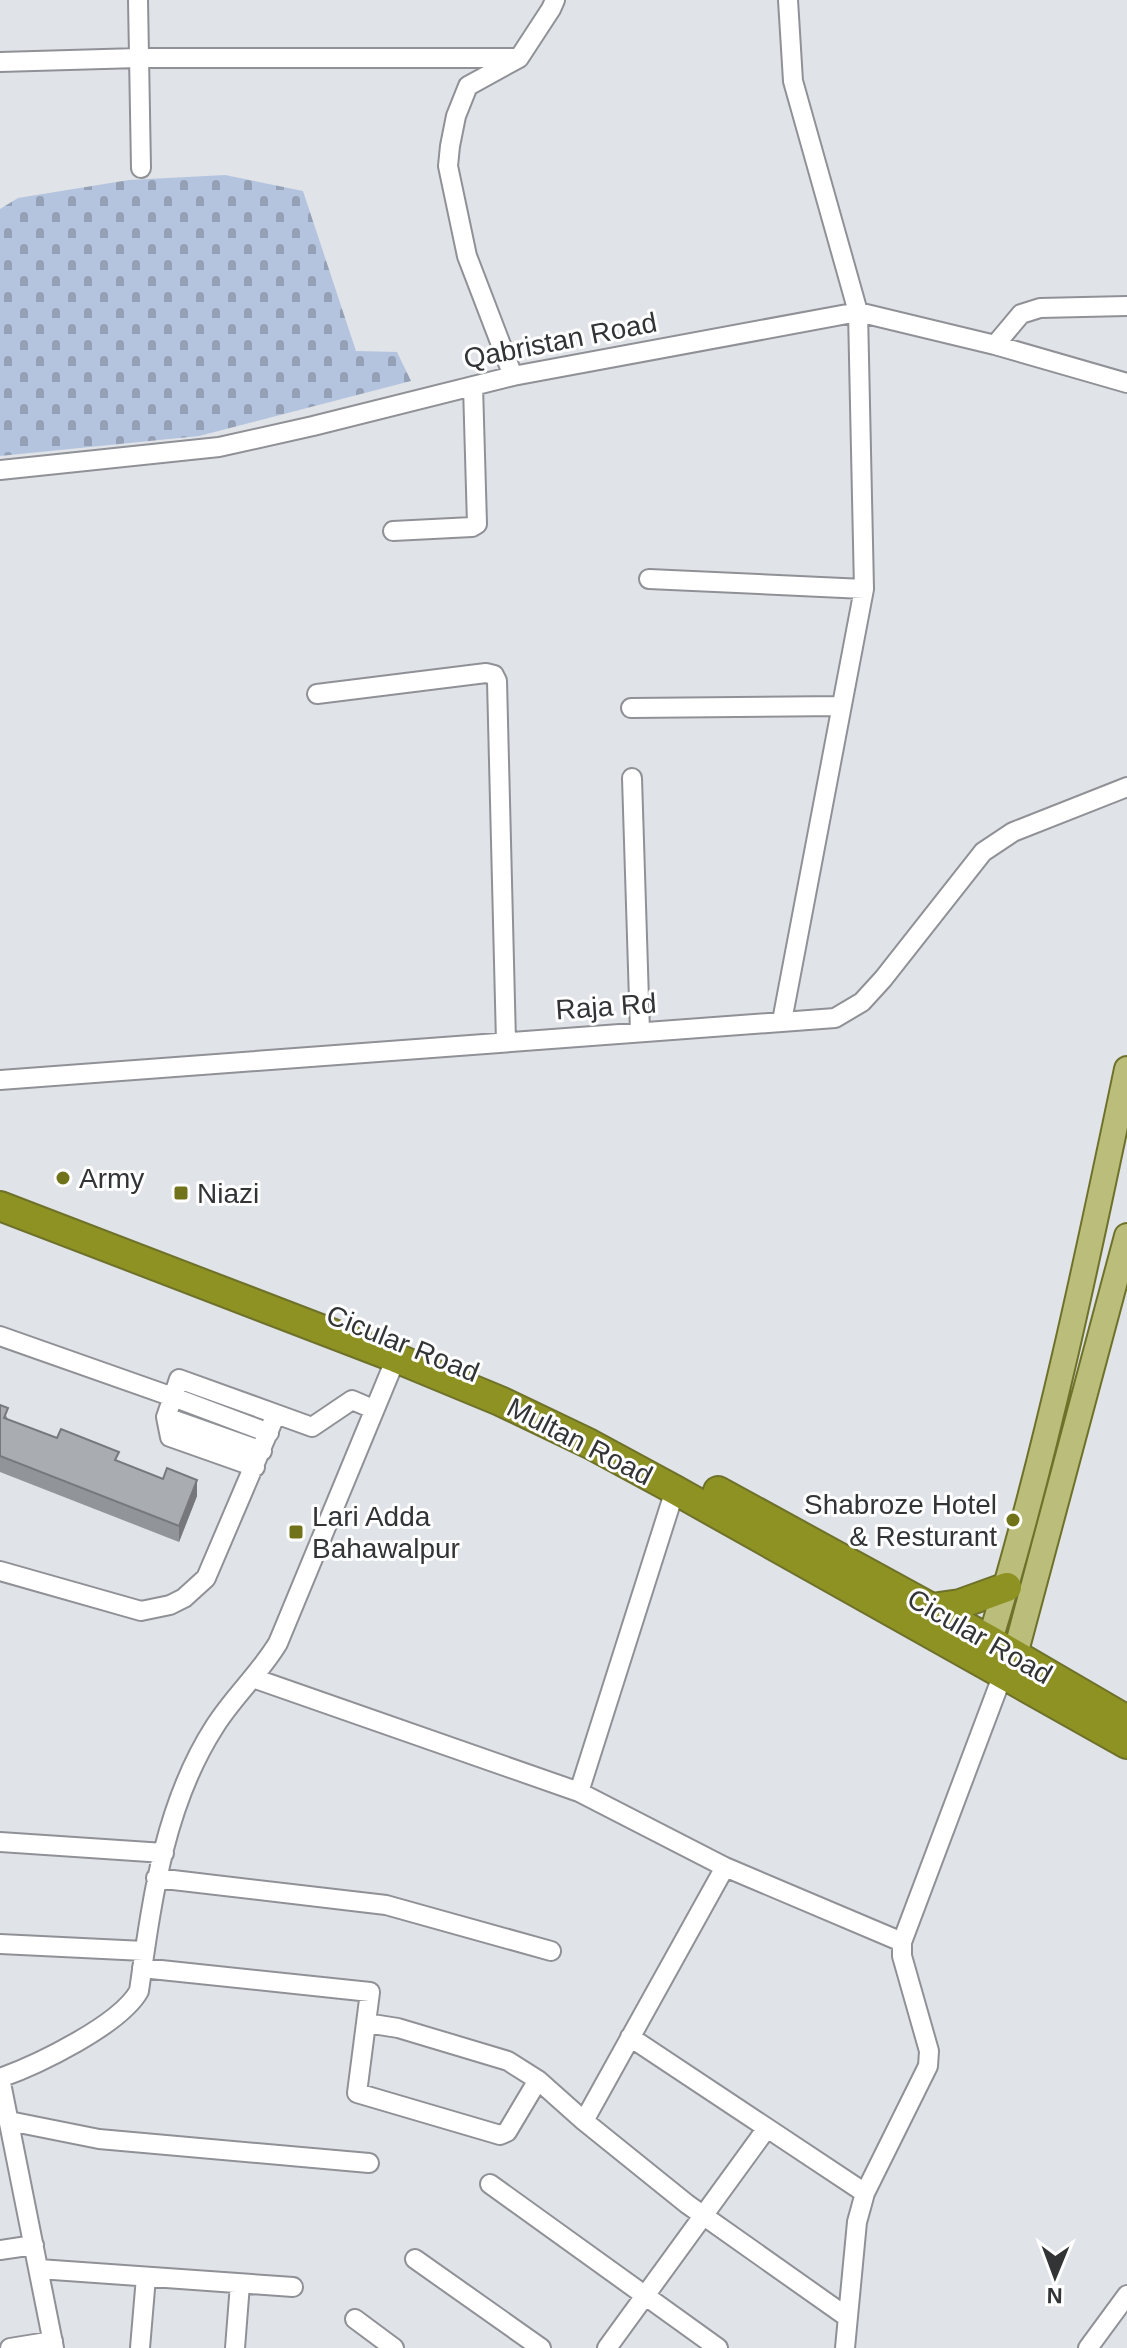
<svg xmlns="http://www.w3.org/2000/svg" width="1127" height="2348" font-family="Helvetica,sans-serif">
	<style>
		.cemetery { fill: url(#cemetery-stones) }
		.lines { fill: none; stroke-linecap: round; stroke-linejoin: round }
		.minor-casing { stroke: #8f9196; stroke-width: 22 }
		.major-casing { stroke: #6e7129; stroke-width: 28 }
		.highway-casing { stroke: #6e7129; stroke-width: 32 }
		.minor { stroke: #fff; stroke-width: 18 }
		.major { stroke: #bbbe7a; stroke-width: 24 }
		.highway { stroke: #8e9222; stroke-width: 28 }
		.wall { fill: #919498 }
		.shaded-wall { fill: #76787c }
		.building { fill: #a9acb1; stroke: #76787c; stroke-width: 2 }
		.poi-dot { fill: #70731a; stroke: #fff; stroke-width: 3 }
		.labels { text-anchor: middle; stroke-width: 6; stroke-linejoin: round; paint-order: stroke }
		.street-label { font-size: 28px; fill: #333436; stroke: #fff }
		.poi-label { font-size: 28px; fill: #333436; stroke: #fff; text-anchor: start }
	</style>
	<defs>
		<pattern id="cemetery-stones" width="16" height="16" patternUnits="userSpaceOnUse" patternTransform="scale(2)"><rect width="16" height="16" fill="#b4c4de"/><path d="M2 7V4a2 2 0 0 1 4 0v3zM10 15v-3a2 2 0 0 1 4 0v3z" fill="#93a0b5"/></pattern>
	</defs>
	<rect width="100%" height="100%" fill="#e0e3e8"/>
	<path class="cemetery" d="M225 175 303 191 356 351 397 352 411 381 199 436 0 456V209L18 198 129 180Z"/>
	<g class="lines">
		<defs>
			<path id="minor" d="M138 0 141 168
				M0 62 138 58H519
				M995 345 1021 314 1040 308 1127 306
				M513 376 467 256 448 166 450 146 456 116 468 86 519 58 551 9 555 0
				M0 470 219 447 313 426 513 376 858 312 995 345 1127 383
				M393 531 472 527 477 524 473 386
				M649 579 864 589
				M317 694 486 673 494 675 497 681 506 1042
				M631 708 841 706
				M632 778 640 1032
				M782 1021 864 589 858 312 793 81 788 0
				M0 1080 835 1018 862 1002 883 979 983 852 1013 832 1127 787
				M0 1336 173 1397 166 1417 170 1437 255 1467
				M166 1417 262 1451
				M269 1433 173 1397 179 1379 276 1414
				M0 1571 141 1611 170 1605 184 1598 206 1578 276 1414 312 1427 352 1400 373 1409
				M253 1678 579 1792 725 1867 902 1942
				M579 1792 675 1490
				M0 1842 164 1853
				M156 1878 386 1905 551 1951
				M0 1944 144 1951
				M142 1968 370 1992 357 2093 500 2135 507 2132 538 2080
				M366 2023 398 2028 508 2061 538 2080 584 2121 687 2204 847 2317
				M630 2037 865 2193
				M0 2078C37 2065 120 2025 139 1991 152 1900 164 1805 215 1726 234 1696 260 1673 278 1643L396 1358
				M0 2078 54 2348
				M9 2121 99 2139 369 2163
				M584 2121 725 1867
				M490 2184 718 2348
				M0 2250 34 2245
				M415 2259 541 2348
				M39 2269 293 2287
				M355 2319 394 2348
				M10 2348 53 2341
				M140 2348 146 2277
				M235 2348 240 2284
				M607 2348 767 2128
				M845 2348 857 2222 865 2193 928 2066 929 2051 902 1956V1942L1003 1674
				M1088 2348 1127 2295"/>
			<path id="major" d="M990 1640C1047 1452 1087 1261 1127 1069
				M1015 1655 1127 1236"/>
			<path id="highway" d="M0 1206 396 1358 500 1401 590 1444 675 1490 1127 1744
				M718 1491 990 1640 1127 1720
				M932 1608 960 1604 1007 1587"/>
		</defs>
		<use href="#minor" class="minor-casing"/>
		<use href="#major" class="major-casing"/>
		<use href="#highway" class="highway-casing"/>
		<use href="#minor" class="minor"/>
		<use href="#major" class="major"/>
		<use href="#highway" class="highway"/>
	</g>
	<path class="wall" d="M0 1405 8 1419 119 1462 197 1496 179 1542 0 1472Z"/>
	<path class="shaded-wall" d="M197 1480V1496L179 1542V1526Z"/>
	<path class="building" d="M0 1405 8 1408 4 1418 57 1438 61 1429 119 1452 115 1460 163 1479 167 1468 197 1480 179 1526 0 1456Z"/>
	<g class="poi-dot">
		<circle cx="63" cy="1178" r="8"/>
		<rect x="173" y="1185" width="16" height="16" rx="4"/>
		<circle cx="1013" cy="1520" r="8"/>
		<rect x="288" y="1524" width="16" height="16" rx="4"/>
	</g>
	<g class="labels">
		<g class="street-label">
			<text transform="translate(560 340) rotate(-11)" y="10">Qabristan Road</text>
			<text transform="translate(606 1006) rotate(-4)" y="10">Raja Rd</text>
			<text transform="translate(403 1343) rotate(22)" y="10">Cicular Road</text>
			<text transform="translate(580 1441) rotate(27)" y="10">Multan Road</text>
			<text transform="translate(980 1636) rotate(30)" y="10">Cicular Road</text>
		</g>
		<g class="poi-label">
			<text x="79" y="1188">Army</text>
			<text x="197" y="1203">Niazi</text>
			<text x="997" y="1514" text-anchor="end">Shabroze Hotel<tspan x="997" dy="32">&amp; Resturant</tspan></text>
			<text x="312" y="1526">Lari Adda<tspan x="312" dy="32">Bahawalpur</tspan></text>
		</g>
	</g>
	<g transform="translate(1055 2276) rotate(181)" stroke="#ffffff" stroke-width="6" paint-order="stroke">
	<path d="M0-6L14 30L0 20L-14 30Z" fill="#333436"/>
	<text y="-12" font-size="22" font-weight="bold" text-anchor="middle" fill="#333436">N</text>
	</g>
</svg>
